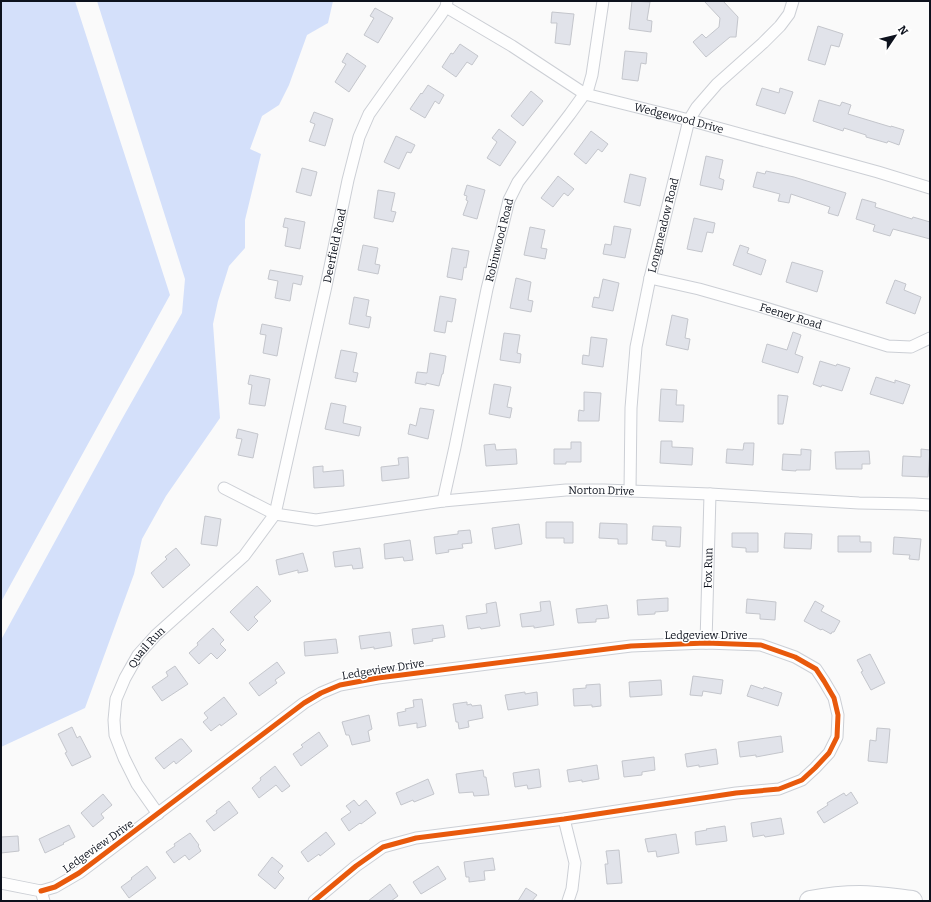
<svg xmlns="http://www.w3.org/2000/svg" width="931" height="902" font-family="Bitter,serif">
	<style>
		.green { fill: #d4e0fa }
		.building { fill: #e1e3ea; stroke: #c4c6cc }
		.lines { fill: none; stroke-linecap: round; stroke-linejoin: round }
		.street-casing { stroke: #cccfd5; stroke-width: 13 }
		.highway-casing { stroke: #cccfd5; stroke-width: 22 }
		.street { stroke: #fefefe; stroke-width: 11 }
		.highway { stroke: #fefefe; stroke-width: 20 }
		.cycleway-casing { stroke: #fff; stroke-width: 8 }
		.cycleway { stroke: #e8590c; stroke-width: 5 }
		.labels { text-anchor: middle; stroke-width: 3; stroke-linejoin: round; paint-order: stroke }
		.street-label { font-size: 11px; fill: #0d121d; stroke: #fff }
	</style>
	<rect width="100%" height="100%" fill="#fafafa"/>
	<path class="green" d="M1 1H75L170 295 1 602Z
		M97 1H333L328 23 307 35 289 85 279 105 262 116 250 149 261 154 245 220V248L229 266 218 301 213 324 220 418 166 496 142 539 134 574 85 708 1 747V640L122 419 182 313 185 279Z"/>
	<path class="building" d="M632 1 650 2 647 20 652 21 651 32 629 29Z
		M704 1H723L738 17 736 37H730L706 57 693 42 702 34 706 38 719 27 720 18Z
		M375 8 393 18 378 43 364 35 374 18 370 16Z
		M552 12 574 14 570 45 555 43 557 23H551Z
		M818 26 843 34 839 47 831 45 825 65 808 60Z
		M460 44 478 56 472 65 467 62 456 77 442 67 451 53 453 54Z
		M625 51 647 53 646 64 641 63 638 81 622 79Z
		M347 53 366 66 349 92 335 82 346 64 342 62Z
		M428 85 444 95 439 104 435 101 425 118 410 109 421 93 422 94Z
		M762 88 779 93 780 88 793 92 785 114 756 105Z
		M531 91 543 101 523 126 511 116Z
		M819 100 840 106 842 102 851 105 848 114 891 127V126L904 130 899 145 888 141 887 143 866 137V135L844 128 843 131 813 121Z
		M314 112 333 119 325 146 309 141 315 124 310 122Z
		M499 129 516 142 500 166 487 158 497 142 492 138Z
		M591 131 608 144 602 152 598 149 586 164 574 154Z
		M396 136 415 145 411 153 407 152 399 169 384 162Z
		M706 156 723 160 719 178 724 180 722 190 700 185Z
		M302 168 317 172 311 196 296 192Z
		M766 171 794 177 846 193 838 216 828 213 830 207 791 194 789 203 778 201 780 194 753 187 757 172 765 174Z
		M630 174 646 178 640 206 624 202Z
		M558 176 574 189 568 196 564 193 553 207 541 198Z
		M467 185 485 190 477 219 463 215 468 201 466 200 467 196 464 195Z
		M378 190 395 193 391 211 396 212 393 222 374 218Z
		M862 199 876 203 875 207 912 219 913 217 930 222V239L893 229 890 236 873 231 875 225 856 219Z
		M285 218 305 222 300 249 285 246 288 228 283 227Z
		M694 218 715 223 713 233 707 232 702 252 687 249Z
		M614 226 631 229 625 258 603 254 605 244 611 245Z
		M530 227 545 230 541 248 547 249 545 259 524 255Z
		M363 245 378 248 375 264 380 265 378 274 358 270Z
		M740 245 749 248 747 253 766 260 761 275 733 265Z
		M452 248 469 251 466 268 464 267 462 280 447 277Z
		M792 262 823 271 817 292 786 282Z
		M270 270 303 276 301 285 293 283 290 301 275 298 278 281 268 279Z
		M516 278 531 282 528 300 533 301 531 312 510 308Z
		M603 279 619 283 613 311 592 307 594 297 599 298Z
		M895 280 906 284 904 290 921 297 915 314 886 303Z
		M440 296 456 299 452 322 447 321 445 333 434 331Z
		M354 297 369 300 366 316 371 317 369 328 349 324Z
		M672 315 688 319 685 338 690 339 688 350 666 345Z
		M262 324 282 328 277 356 263 353 266 335 260 334Z
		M793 332 801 335 795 354 803 357 798 373 762 362 767 344 787 350Z
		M504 333 520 335 517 353 521 354 520 363 500 360Z
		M591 337 607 339 603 367 582 364 583 355 589 356Z
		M341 350 357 353 353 372 358 373 356 382 335 378Z
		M430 353 446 356 443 374H442L439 386 426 383V385L415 383 417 372 427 373Z
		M820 361 836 366 837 364 850 368 842 391 822 385 821 387 813 384Z
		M250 375 270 379 265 406 249 404 252 385 248 384Z
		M876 377 895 383V380L910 385 903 404 870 394Z
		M494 384 511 387 507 407 512 408 510 418 489 414Z
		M661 389 677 390 676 405H684L683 422 659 421Z
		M584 392 601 393 599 421H578L579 410 584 411Z
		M778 395 788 396 783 424H778Z
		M331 403 346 406 343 423 361 427 359 436 325 429Z
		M420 408 434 410 428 439 408 434 410 424 416 426Z
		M238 429 258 434 253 458 238 455 242 439 236 438Z
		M661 441H672V447L693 448 692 465 660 463Z
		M571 442H581V462H566V464H554V449H571Z
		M744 443H754L753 465 726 463 727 449 743 450Z
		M495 444 496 450 516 449 517 464 486 466 484 445Z
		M801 449 811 450 810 470H796V471L782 470 783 454 801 455Z
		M921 449 930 450 928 477 902 476 903 456 921 457Z
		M869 451 870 464H862V469H836L835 452Z
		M408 457 409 478 382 481 381 467 399 465 398 458Z
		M323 466V472L343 470 344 486 314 488 313 467Z
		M205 516 221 519 217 546 201 544Z
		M546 522H573V543H564V538H546Z
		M600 523 627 524V544H618V539L599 538Z
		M519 524 522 544 495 549 492 528Z
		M653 526 681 527 680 547 666 546V541L652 540Z
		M470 530 472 543 462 544 463 548 448 550 449 552 436 554 434 537 458 534V531Z
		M732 533H758V552H746V548L732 547Z
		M785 533 812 534 811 549 784 548Z
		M838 536H860V542H871V552H838Z
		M894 537 921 539 919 560 909 559 910 555 893 554Z
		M410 540 413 560 404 561 403 557 385 559 384 544Z
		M176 548 190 565 163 588 151 573 167 559 165 557Z
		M360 548 363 568 353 569 352 565 335 567 333 552Z
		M303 553 308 571 298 573V570L279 575 276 560Z
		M257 586 271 601 254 617 258 621 248 631 230 612Z
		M668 598V611L655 612V614L638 615 637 600Z
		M747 599 776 602 775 620 760 619V614L746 613Z
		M550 601 554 625 534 628V626L522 627 520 614 541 611 540 602Z
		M815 601 824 606 821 611 840 621 834 632H832L831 634 822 629 821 630 804 621Z
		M496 602 500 626 481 629 480 627 468 629 466 616 487 613 486 604Z
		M607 605 609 618 596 619V622L578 623 576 609Z
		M443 625 445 637 432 639 433 641 414 644 412 629Z
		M213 628 224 640 220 644 226 650 217 659 211 653 199 664 189 653 198 645 197 643Z
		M390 632 392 646 374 649V647L361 649 359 636Z
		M336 639 338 653 305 656 304 642Z
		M870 654 885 683 871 690 861 672 863 671 857 660Z
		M277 662 285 673 275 680 277 683 259 696 249 683Z
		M175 666 188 684 162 701 152 687 168 676 166 672Z
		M693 676 723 680 721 694 703 691 702 696 690 695Z
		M661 680 662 695 630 697 629 682Z
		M600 684 601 706 592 707V705L574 706 573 689 586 688V685Z
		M751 685 763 689 764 687 782 693 778 706 747 696Z
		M525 692V694L537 692 538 705 508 710 505 695Z
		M224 697 237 714 221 726 220 724 211 731 203 722 208 718 204 713Z
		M422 699 426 726 417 728V723L399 726 397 713 406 711 405 709 414 707 413 700Z
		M467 702V705L471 704 472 706 481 705 483 718 468 721 469 727 459 729 458 722H456L453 704Z
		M369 715 372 729 368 731 370 741 352 745 349 735H346L342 722Z
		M72 727 77 738 80 736 91 757 72 766 65 753 67 752 58 734Z
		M877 728 890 729 887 763 868 761 870 740 876 741Z
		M319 732 328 746 301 766 293 754 303 747 301 745Z
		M781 736 783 752 756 757V755L740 757 738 742Z
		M180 739H182L192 751 176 764 174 761 164 769 155 758Z
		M716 749 718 764 699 767V765L687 767 685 754Z
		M654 757 655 770 642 772V775L624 777 622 761Z
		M597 765 599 779 582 782V780L569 782 567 770Z
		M275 766 290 786 282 792 276 785 259 798 252 788 261 780 260 778Z
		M539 769 541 787 528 789 527 785 515 787 513 773Z
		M483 770 484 777H486L489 795 474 796 473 792 459 793 456 774Z
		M428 779 434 794 414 802 413 800 401 805 396 793Z
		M851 792 858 803 824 823 817 812 828 805 827 803 844 793 846 796Z
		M103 794 112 805 101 814 104 818 93 827 81 813Z
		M354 800 359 806 366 800 376 813 361 824 360 823 349 831 341 819 351 812 346 806Z
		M229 801 238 813 214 831 206 821 217 813 216 811Z
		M781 818 784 834 765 837 764 835 753 837 751 823Z
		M69 825 75 837 63 843 64 844 45 853 39 839Z
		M725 826 727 841 696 845 695 832 707 830 706 829Z
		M326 832 335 844 320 856 319 854 308 862 301 852Z
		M190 833 199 845 198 846 201 851 189 860 185 855 174 863 166 852 175 846 174 844Z
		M676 834 679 853 657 857 656 851 648 852 645 839Z
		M18 836 19 851 1 853V837Z
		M619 850 622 883 607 884 605 864H608L606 851Z
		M272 857 283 866 278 872 284 878 275 889 258 875Z
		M493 858 495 870 484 871 485 880 469 882V877H466L464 862Z
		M147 866 156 878 129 898 121 887 132 879 131 878Z
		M438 866 446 879 421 894 413 882Z
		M390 884 398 896 391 901H368Z
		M526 888 537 895 532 901H518Z"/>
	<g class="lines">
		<defs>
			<g id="street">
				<path id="s1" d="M446 7 512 46 585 94 689 120 878 172 930 188"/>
				<path id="s2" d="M650 278 699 289 759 306 888 346 911 347 930 338"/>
				<path id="s3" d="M224 488 275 514 316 520 443 501 566 490H604L710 494 859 503 914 504 930 505"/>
				<path id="s4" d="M630 491 631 408 636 347 650 278 689 120 697 107 717 84 763 43 780 26 789 14 793 1"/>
				<path id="s5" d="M443 501 455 447 487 289 509 200 518 182 570 114 588 89 592 75 603 1"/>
				<path id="s6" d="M706 643 710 494"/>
				<path id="s7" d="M158 814 137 784 124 758 115 735 114 720 116 699 125 678 138 655 156 635 244 556 275 514 326 286 348 180 359 137 369 114 391 83 440 16 446 7 447 1"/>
				<path d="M564 819 575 863 572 889 568 901"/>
				<path d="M1 883 41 891 44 901"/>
				<path d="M41 891 55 887 79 873 304 703 321 693 340 685 378 678 631 646 706 643 761 645 795 657 816 669 824 681 834 698 838 715 837 737 829 753 815 768 802 780 779 789 736 793 564 819 416 838 383 847 356 866 314 901"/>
			</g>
			<path id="highway" d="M810 901C826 898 843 896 860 896 877 896 895 899 912 901"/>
		</defs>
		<use href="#street" class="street-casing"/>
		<use href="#highway" class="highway-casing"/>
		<use href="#street" class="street"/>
		<use href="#highway" class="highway"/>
		<defs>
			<path id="cycleway" d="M41 891 55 887 79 873 304 703 321 693 340 685 378 678 631 646 706 643 761 645 795 657 816 669 824 681 834 698 838 715 837 737 829 753 815 768 802 780 779 789 736 793 564 819 416 838 383 847 356 866 314 901"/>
		</defs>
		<use href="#cycleway" class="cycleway-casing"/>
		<use href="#cycleway" class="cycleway"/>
	</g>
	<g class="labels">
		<g class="street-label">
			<text dy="4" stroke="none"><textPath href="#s1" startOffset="261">Wedgewood Drive</textPath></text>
			<text dy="4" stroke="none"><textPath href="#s4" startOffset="269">Longmeadow Road</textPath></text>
			<text dy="4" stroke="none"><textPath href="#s5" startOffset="267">Robinwood Road</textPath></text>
			<text dy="4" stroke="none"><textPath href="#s7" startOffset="648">Deerfield Road</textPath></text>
			<text dy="4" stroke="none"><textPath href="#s2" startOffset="146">Feeney Road</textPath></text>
			<text dy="4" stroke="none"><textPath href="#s3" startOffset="386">Norton Drive</textPath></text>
			<text dy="4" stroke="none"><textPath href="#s6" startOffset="75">Fox Run</textPath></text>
			<text x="706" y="639">Ledgeview Drive</text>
			<text dy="4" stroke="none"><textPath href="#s7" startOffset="187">Quail Run</textPath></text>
			<text transform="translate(383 669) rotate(-9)" y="4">Ledgeview Drive</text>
			<text transform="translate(98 846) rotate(-35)" y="4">Ledgeview Drive</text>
		</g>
	</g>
	<rect width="931" height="902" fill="none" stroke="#0d121d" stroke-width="4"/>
	<g transform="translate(895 36) rotate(55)" stroke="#ffffff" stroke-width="3" paint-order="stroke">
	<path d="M0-3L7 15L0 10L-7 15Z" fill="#0d121d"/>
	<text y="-6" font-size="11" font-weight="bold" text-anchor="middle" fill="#0d121d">N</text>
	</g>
</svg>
